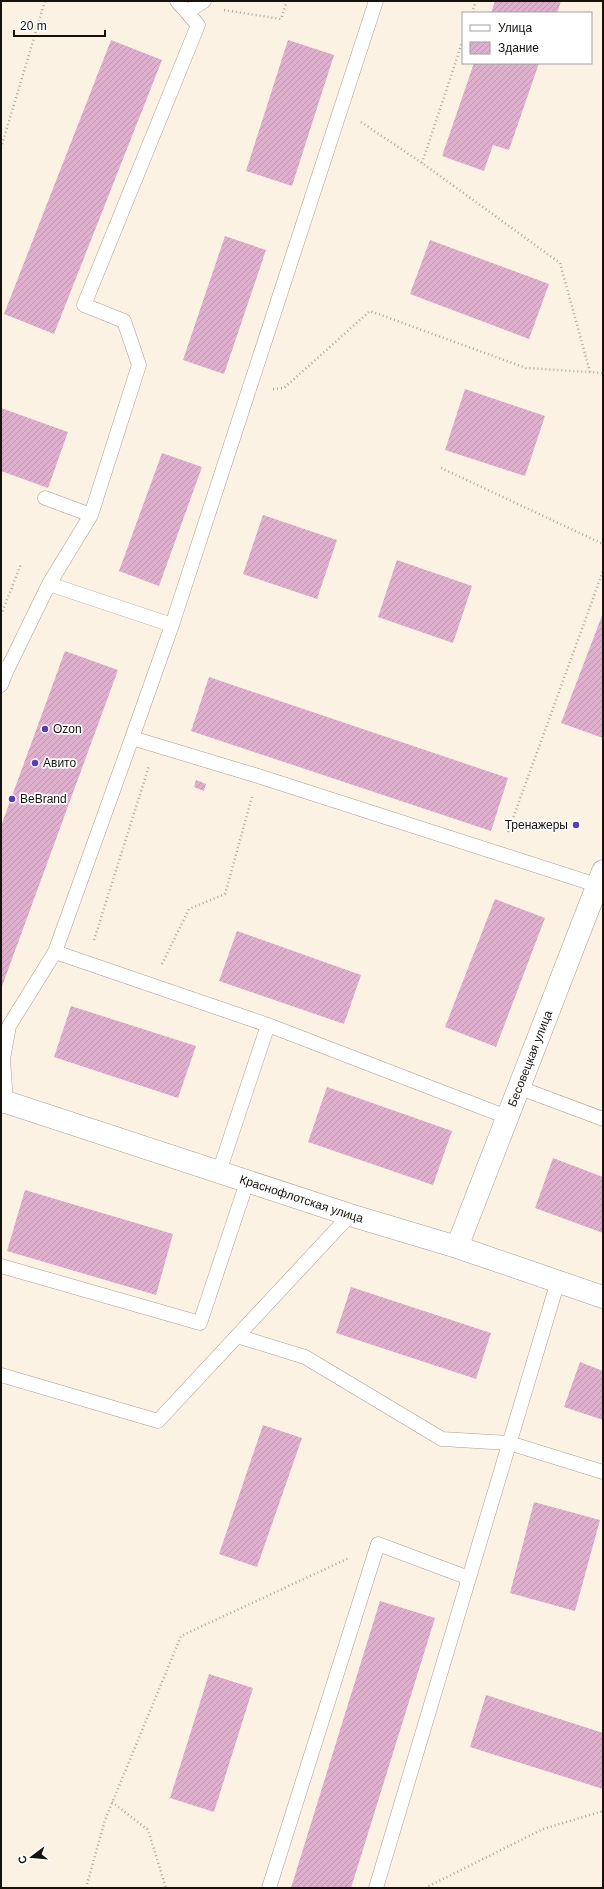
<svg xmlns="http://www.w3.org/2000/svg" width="604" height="1889" font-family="Helvetica,sans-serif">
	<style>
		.building { fill: url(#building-hatch) }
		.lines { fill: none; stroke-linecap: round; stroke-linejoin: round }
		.lane-casing { stroke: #a79e92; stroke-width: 15 }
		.street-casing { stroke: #a79e92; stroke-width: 23 }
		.path { stroke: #aea79c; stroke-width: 2.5; stroke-dasharray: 1 3; stroke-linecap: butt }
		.lane { stroke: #fff; stroke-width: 14 }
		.street { stroke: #fff; stroke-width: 22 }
		.poi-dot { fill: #593db5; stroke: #fff; stroke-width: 1.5 }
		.labels { text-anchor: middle; stroke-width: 3.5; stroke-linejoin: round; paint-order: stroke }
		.poi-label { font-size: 12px; fill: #16130e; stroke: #fff; text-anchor: start }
		.street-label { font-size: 12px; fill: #16130e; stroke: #fff }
	</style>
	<defs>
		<pattern id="building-hatch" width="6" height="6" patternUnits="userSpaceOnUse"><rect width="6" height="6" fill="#dfb0cd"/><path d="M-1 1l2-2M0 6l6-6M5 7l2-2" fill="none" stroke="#bf96af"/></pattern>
	</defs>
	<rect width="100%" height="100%" fill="#fbf2e4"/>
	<path class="building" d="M495 1H561L557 13H491Z
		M111 40 162 60 54 334 4 314Z
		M288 40 334 55 292 186 246 171Z
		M474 63H539L509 150 493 145 484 171 442 156Z
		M225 236 266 250 224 374 183 360Z
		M430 240 549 284 529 339 410 294Z
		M465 389 545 416 525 476 445 450Z
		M1 408 68 432 48 488 1 471Z
		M162 453 202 467 159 586 119 571Z
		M263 515 337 540 317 599 243 574Z
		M397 560 472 586 453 643 378 617Z
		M603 613V738L561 723Z
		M65 651 118 670 1 989V826Z
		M209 677 508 778 491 831 191 731Z
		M196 780 206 784 204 791 194 787Z
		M495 899 545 918 496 1047 445 1027Z
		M237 931 361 975 344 1024 219 981Z
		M71 1006 196 1046 178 1098 54 1057Z
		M327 1087 452 1131 433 1185 308 1142Z
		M553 1158 603 1177V1233L535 1208Z
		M25 1190 173 1234 156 1295 7 1251Z
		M351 1287 491 1333 476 1379 336 1333Z
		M580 1362 603 1371V1420L564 1407Z
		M263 1425 302 1438 257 1567 219 1554Z
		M534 1502 600 1520 575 1611 510 1593Z
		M380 1601 435 1618 351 1888H291Z
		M209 1674 253 1688 214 1812 170 1798Z
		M486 1695 603 1733V1789L470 1747Z"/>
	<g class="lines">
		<defs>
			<path id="lane" d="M187 12 204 1
				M45 498 91 515
				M49 584 172 625
				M1 668 7 670 49 584 91 515 139 365 124 321 84 305 198 25 177 1
				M1 685 7 670
				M132 738 258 776 603 887
				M55 952 268 1025 507 1117
				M520 1088 603 1119
				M6 1102 3 1059 9 1026 55 952 132 738 172 625 376 1
				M219 1172 268 1025
				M1 1266 200 1323 247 1182
				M237 1336 305 1357 442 1439 509 1443 603 1472
				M1 1375 158 1421 350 1215
				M269 1888 378 1544 469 1578
				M376 1888 558 1281"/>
			<g id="street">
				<path id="s1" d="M1 1102H6L350 1215 457 1247 603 1297"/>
				<path id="s2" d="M457 1247 603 871"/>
			</g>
		</defs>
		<use href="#lane" class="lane-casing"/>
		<use href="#street" class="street-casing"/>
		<path class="path" d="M224 10 281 19 287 1
			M472 13 476 1
			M361 122 422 163 560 263 590 372
			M1 148 45 1
			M422 163 463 40
			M273 389 284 388 370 311 526 368 603 373
			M441 468 603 544
			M1 615 21 564
			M508 832 603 571
			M94 940 149 766
			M162 964 189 909 225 894 252 797
			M112 1802 148 1830 166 1888
			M86 1888 105 1820 181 1636 349 1558
			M425 1888 543 1829 603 1811"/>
		<use href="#lane" class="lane"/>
		<use href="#street" class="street"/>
	</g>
	<g class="poi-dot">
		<circle cx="45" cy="729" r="4"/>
		<circle cx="35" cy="763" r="4"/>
		<circle cx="12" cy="799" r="4"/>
		<circle cx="576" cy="825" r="4"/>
	</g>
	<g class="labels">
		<g class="poi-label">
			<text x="53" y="733">Ozon</text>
			<text x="43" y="767">Авито</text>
			<text x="20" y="803">BeBrand</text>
			<text x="568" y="829" text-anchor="end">Тренажеры</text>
		</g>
		<g class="street-label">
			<text dy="4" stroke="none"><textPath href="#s2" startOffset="202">Бесовецкая улица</textPath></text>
			<text dy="4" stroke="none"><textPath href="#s1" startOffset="316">Краснофлотская улица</textPath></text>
		</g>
	</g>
	<rect width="604" height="1889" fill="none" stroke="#16130e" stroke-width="4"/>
	<rect x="462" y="12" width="130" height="52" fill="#ffffff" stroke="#a2a19f"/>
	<rect x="470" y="25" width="20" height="6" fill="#ffffff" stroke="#a2a19f"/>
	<text x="498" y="32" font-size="12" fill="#16130e">Улица</text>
	<rect x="470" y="42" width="20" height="12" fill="url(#building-hatch)" stroke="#a2a19f"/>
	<text x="498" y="52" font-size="12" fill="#16130e">Здание</text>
	<g transform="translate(32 1857) rotate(254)" stroke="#ffffff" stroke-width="3" paint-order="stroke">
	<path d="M0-3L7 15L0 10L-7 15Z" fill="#16130e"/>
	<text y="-6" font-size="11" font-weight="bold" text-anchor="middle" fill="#16130e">С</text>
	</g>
	<path d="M14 30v6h91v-6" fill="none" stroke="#16130e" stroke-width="2"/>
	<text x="20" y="30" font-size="12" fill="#16130e" stroke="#ffffff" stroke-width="3" paint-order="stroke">20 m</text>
</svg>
